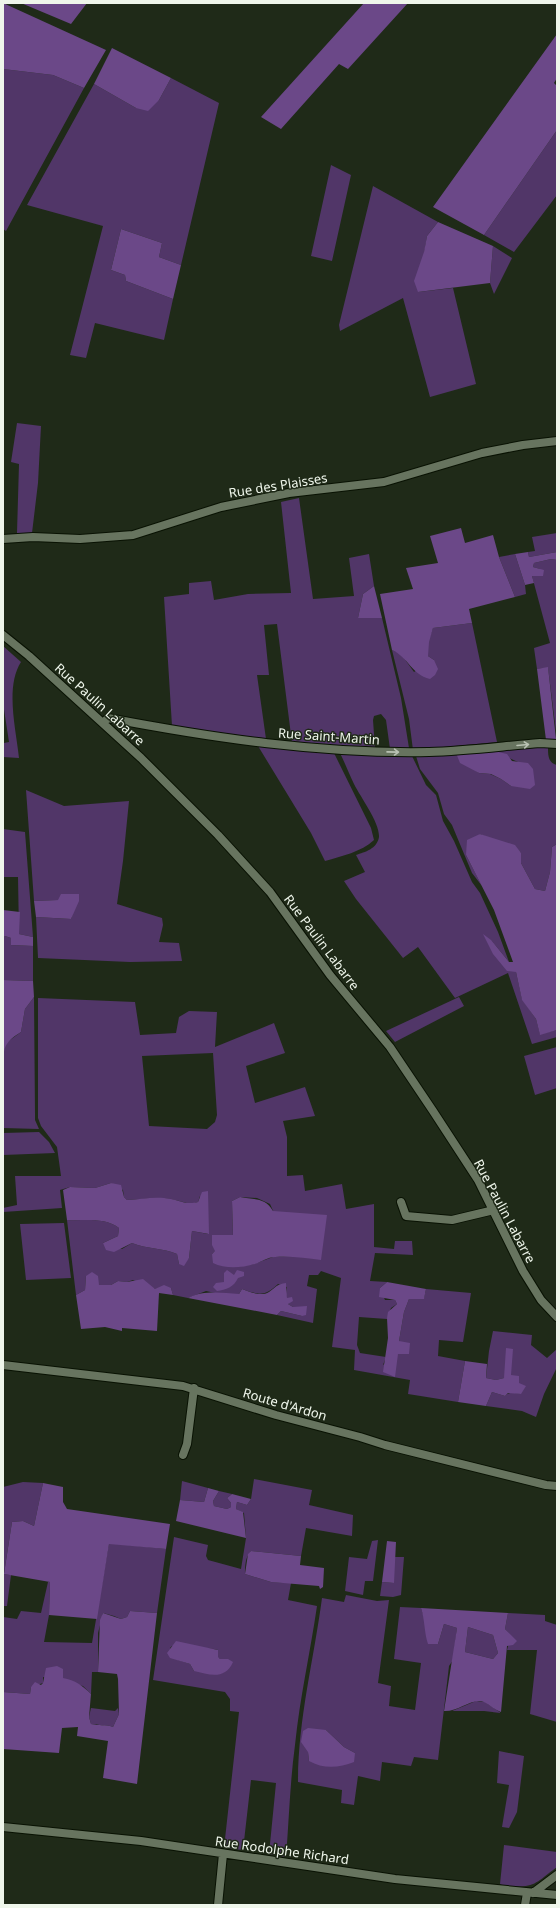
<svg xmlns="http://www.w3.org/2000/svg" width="560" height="1908" font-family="'Noto Sans',sans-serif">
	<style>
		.green { fill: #513668; fill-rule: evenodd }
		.forest { fill: #6b4888; fill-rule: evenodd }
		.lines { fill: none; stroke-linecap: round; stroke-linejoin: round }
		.minor-casing { stroke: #091203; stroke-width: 10 }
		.minor { stroke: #67745f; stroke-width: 8 }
		.oneway { stroke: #b9c2b3 }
		.labels { text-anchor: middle; stroke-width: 3; stroke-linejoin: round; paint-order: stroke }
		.street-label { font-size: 13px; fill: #eff6eb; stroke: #1f2a18 }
	</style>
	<rect width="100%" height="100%" fill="#1f2a18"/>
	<path class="green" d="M3 69 53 75 84 88 6 231 3 229Z
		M171 78 219 103 181 265 159 257 162 243 121 229 111 270 125 275 126 281 173 299 164 340 95 323 86 358 70 355 103 226 27 205 94 84 136 108 159 100Z
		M557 130V195L514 252 484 235Z
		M331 165 351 175 332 261 311 256Z
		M373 186 438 222 427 236 418 292 453 288 476 384 430 397 403 298 340 331 339 325Z
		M493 246 512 258 494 294 490 283Z
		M17 423 41 426 38 483 32 533H17L19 464 11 462Z
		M299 498 313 599 354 596 349 558 369 554 374 586 363 594 358 618H382L401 698 409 748 390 749 386 720 381 714 374 716 373 720 375 748 292 743 277 624 264 625 269 675H257L266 739 172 726 164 597 189 594V583L211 581 214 600 248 594 291 593 281 502Z
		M557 533V552L529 557 528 552 535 551 532 537Z
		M515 554 525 585 526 594 515 597 499 557Z
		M551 559 557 560V739L548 668 537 669 534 648 550 643 532 576H543L540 569 533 567 534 563Z
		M472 623 497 742 413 750 409 719 392 650 401 654 414 672 434 660 428 656V642L433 628Z
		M3 646 21 662C5 687 16 729 19 758L3 757V739L4 743 9 742 3 703Z
		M258 746 334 753 371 828 374 840C361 852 342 856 325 861L311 833Z
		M548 747C548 755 548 763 557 765V844L552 847 550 872 545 891 535 889 521 863V853L480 834 466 855 482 886 472 873 452 825 444 814 438 793 420 769 416 756 456 753 472 768 479 773 490 774 501 779 511 786 518 762 493 751Z
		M340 753 412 756 426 785 436 795 443 821 454 841 472 882 480 893 498 932 509 962 491 940 516 972 522 999 536 1019 540 1034 557 1030V1037L532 1044 508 973 455 998 418 947 403 958 356 899 344 881 365 872 356 855C365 852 377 849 379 837 380 823 361 798 354 784 349 774 345 763 340 753Z
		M26 790 64 806 129 801 123 861 117 904 162 918 163 925 159 942 179 943 182 961 130 962 38 958 36 917 71 919 79 894H62L59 900 34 901Z
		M3 829 25 832 33 937 19 934 18 877H3Z
		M5 936 11 938V945L33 946V981L3 980V938Z
		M34 997 35 1113V1120L39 1129 3 1128V1053L6 1043 21 1032 25 1009Z
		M459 997 464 1006 395 1042 386 1031Z
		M38 998 135 1002 140 1035 176 1033 179 1017 189 1011 217 1012 215 1047 274 1023 285 1053 246 1066 255 1103 305 1087 315 1116 283 1121 287 1137V1176L303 1175 305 1191 342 1184 346 1209 374 1204V1247L394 1249 395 1241H412L413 1255 375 1253 370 1281 387 1282 380 1288 385 1300H395L397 1304 391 1308 387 1319 359 1317 357 1345 360 1353 386 1357 383 1365 398 1354H409L399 1341 404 1312 409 1299 424 1298 426 1289 471 1293 463 1342 439 1340 438 1356 465 1361 458 1402 408 1394 410 1380 354 1370 355 1350 332 1347 341 1278 321 1271 318 1275H309L307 1286 317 1289 313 1323 277 1315 281 1311 302 1316V1307H293L288 1304 292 1298H287L286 1294 287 1287 278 1284C264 1297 259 1295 242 1289L239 1294H220L206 1291 188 1298 173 1295 171 1288 155 1289 133 1280 127 1282 118 1281 111 1285H99L86 1276 85 1290 76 1295 67 1220C85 1221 104 1217 119 1228L118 1236 103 1243 122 1249 132 1243C147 1249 163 1248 177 1254L179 1264 189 1258 192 1231 208 1234 200 1196 198 1202 191 1204 171 1199 157 1198 127 1200 124 1197 123 1190 111 1183 95 1188 70 1187 60 1190 62 1208 3 1212V1208L17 1205 15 1176H61L57 1147 41 1126 38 1118ZM213 1053 217 1115 215 1122 207 1129 149 1126 142 1056ZM240 1197 257 1198 270 1204 294 1257H273L254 1264 236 1267 212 1254 233 1236 232 1201Z
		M557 1047V1088L535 1095 524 1056Z
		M39 1132 49 1142 55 1153 3 1155V1133Z
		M64 1223 71 1278 26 1280 20 1224Z
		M493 1331 532 1335 531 1345 547 1358 557 1349V1367L544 1394 536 1417 522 1411 486 1406 492 1392 505 1396C510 1391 515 1393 521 1394L504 1378 496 1380 486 1378 489 1351Z
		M254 1479 312 1490 309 1505 353 1515 352 1536 306 1528 301 1556 251 1551C245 1557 245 1567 245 1574L271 1582 291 1583 288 1600 317 1606C310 1654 300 1696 295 1745 290 1782 289 1820 286 1857L269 1854 276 1783 251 1780 243 1850 224 1848 239 1712 230 1711V1699L225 1692 153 1680 174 1537 208 1545 206 1556 208 1560 241 1569 246 1538 244 1513 236 1509 237 1502 247 1505 251 1499ZM172 1646 214 1649 218 1650 217 1657 220 1659H228L194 1671 190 1664 178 1660 170 1648Z
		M182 1481 208 1488 204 1502 180 1500Z
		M23 1482 43 1483 34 1526 23 1521 12 1522 4 1574 11 1575 7 1606H3V1487Z
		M219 1491 232 1494 227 1498 231 1503V1507L227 1509 214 1506 213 1501Z
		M378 1540 373 1581H365L363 1595 345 1591 349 1557 367 1559 372 1541Z
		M109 1543 166 1549 157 1613 130 1611 127 1617 121 1619 114 1616 103 1613 98 1633V1672H92L91 1694 83 1686 43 1677V1683L31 1687 30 1694 3 1692V1617L17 1619 21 1611 41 1613 48 1582H50L49 1615 44 1642 92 1643Z
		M394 1557H404L401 1595 393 1597 380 1596 382 1582 394 1583Z
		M346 1595 377 1601 389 1600 378 1683 391 1686 389 1706 415 1710 421 1663 394 1659 400 1607 421 1608 425 1620 438 1644 444 1624 457 1628 453 1660 449 1666 438 1760 414 1757 411 1766 382 1762 380 1781 358 1776 354 1805 341 1803 342 1790 298 1782C298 1719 314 1659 322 1598L344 1602ZM326 1730 344 1747 355 1753 309 1761 308 1752Z
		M508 1613 545 1615V1621L557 1625V1722L530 1714 537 1650H507L511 1636 505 1629Z
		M468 1627 493 1635 498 1653 493 1659 465 1652Z
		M476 1701 485 1702 501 1713 484 1711H452Z
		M91 1708 115 1711 118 1708 119 1714 113 1727C105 1724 99 1726 91 1724L89 1717Z
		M499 1751 524 1756 517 1812 509 1828 502 1827 509 1785 497 1783Z
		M504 1845 557 1852V1867C533 1885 535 1888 504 1886L500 1884Z"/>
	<path class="forest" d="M3 3 106 50 84 88 53 75 3 69Z
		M21 3H87L71 24Z
		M364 3H408L348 69 339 64 281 129 261 117Z
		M557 34V78L554 83 557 86V130L484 235 433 207Z
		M112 48 171 78 159 100 148 111 136 108 94 84Z
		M438 222 493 246 490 283 418 292 414 281 424 252 427 236Z
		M121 229 162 243 159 257 181 265 173 299 126 281 125 275 111 270Z
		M461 528 465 543 493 535 499 557 515 597 469 609 472 623 433 628 429 642 428 656 434 660 438 669 435 675 430 679C411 674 409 658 392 650L380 594 413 589 406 568 438 563 430 536Z
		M528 552 529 557 557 552V560L551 559 534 563 533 567 544 570 543 576H532L534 583 525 585 515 554Z
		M374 586 382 618H358L363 594Z
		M548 667 556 739 546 740 537 669Z
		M494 751 507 754 512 761 528 763 533 769 535 785 530 789 511 786 501 779 491 774 479 773 460 763 456 753Z
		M480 834 515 845 521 853V863L535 889 545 891 550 872 552 847 557 844V1030L540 1035 536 1019 522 1000 516 972 507 971 493 954 483 934 491 940 509 962H513L494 910 466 855 467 840Z
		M61 894H79V901L71 919 36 917 34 901 58 900Z
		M3 910 20 912 19 934 33 937V946L11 945V938L5 936 3 938Z
		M3 980 33 981 34 997 25 1009 21 1032C3 1043 3 1049 4 1069H3Z
		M111 1183 121 1185 124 1197 127 1200C141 1199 157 1196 171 1199 181 1201 187 1205 198 1202L202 1192 208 1191 209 1234 192 1231 189 1258 184 1266 179 1264 177 1254C163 1248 147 1249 132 1243L114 1252 106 1250 103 1243 118 1236 119 1228C104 1217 85 1221 67 1220L63 1190 70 1187 95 1188Z
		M240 1197C253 1200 265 1197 273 1211L327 1215 321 1260C306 1258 291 1256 275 1257 268 1257 261 1262 255 1264 241 1268 225 1269 213 1263L212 1254 215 1251 212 1245V1235H233L232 1201Z
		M227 1270 234 1275 237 1270 244 1272V1276L238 1278C234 1287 226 1290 217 1291L213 1287 216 1283 224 1282V1273Z
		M92 1272 98 1276 99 1285H111L118 1281 127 1282 143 1279 155 1289 164 1285 171 1288 173 1295 159 1293 157 1331 122 1328V1331L105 1327 81 1329 76 1295 85 1290 86 1276Z
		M387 1282 426 1289 424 1299H409L404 1312 399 1341 410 1343 409 1354H398L395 1377 383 1372 388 1338 387 1318 388 1312 397 1304 395 1300 379 1297 380 1288Z
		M286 1283 287 1298 292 1297 293 1301 288 1304 293 1307 307 1306 306 1315 302 1316 281 1311 277 1315 188 1298C204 1290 221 1293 239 1294L242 1289C250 1292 261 1297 269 1292 276 1287 277 1284 286 1283Z
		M506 1348 513 1349 511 1375 519 1376V1383L526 1386 521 1394 508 1393 505 1396 492 1392 486 1406 458 1402 465 1361 487 1364 486 1378 496 1380 504 1378Z
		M43 1483 63 1487V1502L67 1509 170 1524 166 1549 109 1544 97 1619 49 1615 50 1582 4 1574 12 1522 23 1521 34 1526Z
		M208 1488 219 1491 213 1501 214 1506 227 1509 231 1507V1503L227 1498 232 1494 251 1499 247 1505 237 1502 236 1509 243 1512 246 1538 176 1521 180 1500 204 1502Z
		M387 1541 396 1542 394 1583 382 1582Z
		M251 1551 301 1556 300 1565 324 1568 323 1587 320 1589 319 1586 271 1582 245 1574 248 1554Z
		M421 1608 508 1613 505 1629 517 1641 513 1645 507 1646 501 1712C495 1710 490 1705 484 1702 473 1697 458 1712 444 1711L457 1628 444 1624 438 1644H428C424 1632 425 1620 421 1608ZM468 1627 493 1635 498 1653 493 1659 465 1652Z
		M130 1611 157 1613 137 1784 103 1778 108 1741 77 1736 78 1727 62 1728 59 1753 3 1749V1692L30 1694 31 1687 35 1682 41 1685 43 1683 46 1668 57 1666 63 1669V1678C75 1680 83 1686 91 1694L89 1717 91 1724C99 1726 105 1724 113 1727L119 1714 118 1679 117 1674 98 1672 100 1620 103 1613 121 1619 127 1617Z
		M176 1641 218 1650V1657L220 1659H228L233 1662C225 1680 210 1675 194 1671L190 1664 170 1658 167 1653Z
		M308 1728 326 1730 344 1747 355 1753 354 1762C339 1768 323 1769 309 1761L308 1752 301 1742 303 1731Z"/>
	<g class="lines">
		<defs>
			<path id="minor" d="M3 539 33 537 80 539 133 535 221 507 289 493 384 482 482 453 523 445 557 441
				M3 635 29 656 141 758 218 835 270 892 330 975 390 1047 433 1111 478 1180 523 1271 541 1300 557 1317
				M103 723 108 718C213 738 321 754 429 752 466 751 503 746 540 743L557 744
				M401 1202 406 1216 452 1220 494 1210
				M3 1365 183 1386 276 1415 360 1437 385 1445 546 1485 557 1486
				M183 1455 187 1444 194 1388
				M3 1827 141 1841 395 1879 557 1895
				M533 1893 557 1875
				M218 1905 223 1854
				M525 1905 527 1893"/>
		</defs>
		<use href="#minor" class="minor-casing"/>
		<use href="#minor" class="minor"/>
	</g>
	<defs><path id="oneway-shaft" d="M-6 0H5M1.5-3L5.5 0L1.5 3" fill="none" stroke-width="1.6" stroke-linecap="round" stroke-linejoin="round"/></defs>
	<g class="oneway">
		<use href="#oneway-shaft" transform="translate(523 745) rotate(-5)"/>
		<use href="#oneway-shaft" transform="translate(393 752) rotate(1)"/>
	</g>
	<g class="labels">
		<g class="street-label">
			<text transform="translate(278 485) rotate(-9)" y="5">Rue des Plaisses</text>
			<text transform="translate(100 704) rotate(42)" y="5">Rue Paulin Labarre</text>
			<text transform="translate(329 736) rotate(4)" y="5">Rue Saint-Martin</text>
			<text transform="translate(322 942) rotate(53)" y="5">Rue Paulin Labarre</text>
			<text transform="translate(505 1211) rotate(62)" y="5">Rue Paulin Labarre</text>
			<text transform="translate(285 1404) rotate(16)" y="5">Route d'Ardon</text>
			<text transform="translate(282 1850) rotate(8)" y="5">Rue Rodolphe Richard</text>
		</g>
	</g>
	<rect width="560" height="1908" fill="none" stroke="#eff6eb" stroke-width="8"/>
</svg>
